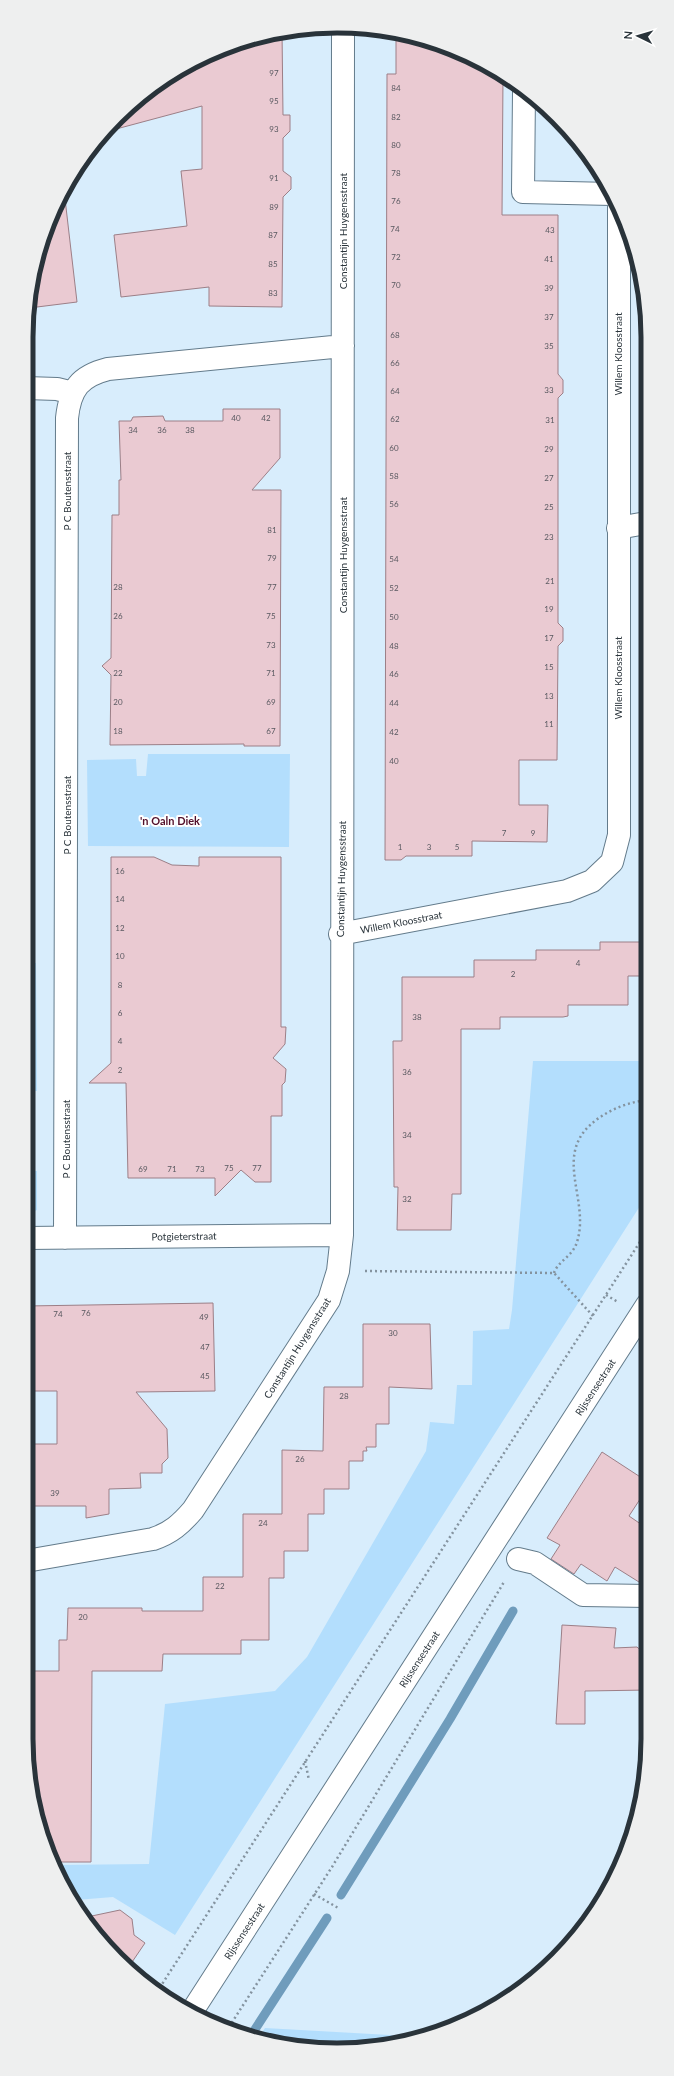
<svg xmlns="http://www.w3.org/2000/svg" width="674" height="2076" font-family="Lato,sans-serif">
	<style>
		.green { fill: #b3defd }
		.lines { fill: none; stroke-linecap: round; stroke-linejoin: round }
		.stream { stroke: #6f9cbc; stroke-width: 9 }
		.building { fill: #eacad2; stroke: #9c7f87 }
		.minor-casing { stroke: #637b8b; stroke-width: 24 }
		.major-casing { stroke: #637b8b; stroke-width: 24 }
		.path { stroke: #84939f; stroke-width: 2.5; stroke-dasharray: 2 3; stroke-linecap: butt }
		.minor { stroke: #fff; stroke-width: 22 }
		.major { stroke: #fff; stroke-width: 22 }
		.labels { text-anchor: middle; stroke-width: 4; stroke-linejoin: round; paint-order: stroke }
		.number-label { font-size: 8px; fill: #595960 }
		.street-label { font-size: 10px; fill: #29333a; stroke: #fff }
		.neighbourhood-label { font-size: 11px; font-weight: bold; fill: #53102b; stroke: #fff }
		.rim { fill: none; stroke: #29333a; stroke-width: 5 }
	</style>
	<rect width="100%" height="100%" fill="#d8edfc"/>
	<path class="green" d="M148 754H290L289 847 88 846 87 760 136 759 137 776H146Z
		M26 963H36L37 1091H26Z
		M533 1061H647V1195L175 1935 113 1897 76 1900 54 1865 149 1864 165 1704 275 1691 307 1657 426 1451 430 1422 454 1424 457 1385H472L473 1331 509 1329 512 1310Z
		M26 1171H37V1210L26 1215Z
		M265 2028 425 2037 358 2049 297 2047 260 2036Z"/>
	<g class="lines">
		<path class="stream" d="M341 1895 450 1719 513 1611
			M252 2034 327 1918"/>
	</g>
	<path class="building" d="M282 31 283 115H290V131L283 138V171L291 177V189L283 197 282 307 209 306V287L121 297 114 235 187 226 181 171 202 169V106L105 132 117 117 164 78 218 50Z
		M396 39H416L492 68 503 76 502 215H558V374L563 380V393L558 398V623L563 628V641L558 646 557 760H519V805H548L547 842 472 841V856H406L401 860H385L387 74H396Z
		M64 190 77 302 29 308 32 276 50 218Z
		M223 409H280V458L252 490H281L280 746H244V744L110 745 111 675 102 666 111 658 112 515H119V480H121L119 421H131L133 417 163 416 165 421H223Z
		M111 857H154L172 865 199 866V857H281V1027H286L285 1044 273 1058 286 1069 285 1082 282 1085V1116H271V1182H255L241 1170 215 1196V1178H128L126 1083H89L111 1063Z
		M600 942H647V976H628V1005H568V1016L563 1017H500V1029H461V1194H452L451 1230H397L398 1187H394L393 1041H402V977H474V960H536V950H600Z
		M213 1303 215 1391 136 1392 167 1429 168 1458 162 1464V1473H140L141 1488 109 1489V1514L86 1518V1506H26V1444H57V1391H26V1306Z
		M363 1324H430L432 1389 389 1387V1424H376V1447H366L367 1451H363V1461H349V1489H324V1514H308V1551H284V1578H269V1640H241V1654H163L162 1671H92L91 1862H52L32 1799 26 1739V1671H59V1640H67L68 1608H142V1611H203V1577H243V1514H282V1450L323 1451 324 1387H363Z
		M602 1452 648 1482V1487L629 1516 648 1529V1568L639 1582 615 1567 607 1581 581 1564 574 1574 551 1559 560 1545 547 1538Z
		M562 1625 616 1628 614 1648 637 1647 648 1657V1690L585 1691V1724H556Z
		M120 1910 132 1919 134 1935 145 1943 128 1968 103 1944 87 1917Z"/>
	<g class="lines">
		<defs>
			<path id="minor" d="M524 92 523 192 612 194
				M26 388 57 389 73 393
				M618 528 646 523
				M340 934 567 891 592 881 612 862 619 835V208
				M26 1238 342 1235
				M65 1238 67 418C70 389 80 376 108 369L343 346
				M518 1559 535 1563 583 1595 648 1596
				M26 1561 153 1539C171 1533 181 1524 193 1510L329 1300 338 1271 342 1235C339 832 343 429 343 27"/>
			<path id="major" d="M191 2013 647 1305"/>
		</defs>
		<use href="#minor" class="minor-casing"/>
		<use href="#major" class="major-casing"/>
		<path class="path" d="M365 1271 554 1273 593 1316
			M554 1273C558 1261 573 1256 577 1242 591 1198 549 1152 599 1118 613 1108 630 1102 647 1100
			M606 1295 618 1302
			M642 1367 647 1358
			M305 1761 309 1780
			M314 1894 340 1909
			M157 1992 647 1231
			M229 2027 332 1867 504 1582"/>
		<use href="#minor" class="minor"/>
		<use href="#major" class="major"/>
	</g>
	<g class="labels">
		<g class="number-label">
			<text x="274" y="76">97</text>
			<text x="396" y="91">84</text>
			<text x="274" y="104">95</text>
			<text x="396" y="120">82</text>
			<text x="274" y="132">93</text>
			<text x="396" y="148">80</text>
			<text x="396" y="176">78</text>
			<text x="274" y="181">91</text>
			<text x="396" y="204">76</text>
			<text x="274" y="210">89</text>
			<text x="395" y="232">74</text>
			<text x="550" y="233">43</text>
			<text x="273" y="238">87</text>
			<text x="396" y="260">72</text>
			<text x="549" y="262">41</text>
			<text x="273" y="267">85</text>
			<text x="396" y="288">70</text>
			<text x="549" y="291">39</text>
			<text x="273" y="296">83</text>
			<text x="549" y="320">37</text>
			<text x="395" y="338">68</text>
			<text x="549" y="349">35</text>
			<text x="395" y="366">66</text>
			<text x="549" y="393">33</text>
			<text x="395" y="394">64</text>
			<text x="236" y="421">40</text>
			<text x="266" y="421">42</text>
			<text x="395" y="422">62</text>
			<text x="550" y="423">31</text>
			<text x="133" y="433">34</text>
			<text x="162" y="433">36</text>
			<text x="190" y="433">38</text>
			<text x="394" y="451">60</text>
			<text x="549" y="452">29</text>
			<text x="394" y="479">58</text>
			<text x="549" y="481">27</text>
			<text x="394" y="507">56</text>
			<text x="549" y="510">25</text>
			<text x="272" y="533">81</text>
			<text x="549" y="540">23</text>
			<text x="272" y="561">79</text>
			<text x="394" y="562">54</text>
			<text x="550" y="584">21</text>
			<text x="118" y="590">28</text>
			<text x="272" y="590">77</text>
			<text x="394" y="591">52</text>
			<text x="549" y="612">19</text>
			<text x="118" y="619">26</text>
			<text x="271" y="619">75</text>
			<text x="394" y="620">50</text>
			<text x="549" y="641">17</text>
			<text x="271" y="648">73</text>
			<text x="394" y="649">48</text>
			<text x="549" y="670">15</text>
			<text x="118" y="676">22</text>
			<text x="271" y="676">71</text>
			<text x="394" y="677">46</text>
			<text x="549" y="699">13</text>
			<text x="118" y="705">20</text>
			<text x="271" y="705">69</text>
			<text x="394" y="706">44</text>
			<text x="549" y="727">11</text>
			<text x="118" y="734">18</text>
			<text x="271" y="734">67</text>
			<text x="394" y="735">42</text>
			<text x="394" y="764">40</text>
			<text x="504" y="836">7</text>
			<text x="533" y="836">9</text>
			<text x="400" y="850">1</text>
			<text x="429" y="850">3</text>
			<text x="457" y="850">5</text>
			<text x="120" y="874">16</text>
			<text x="120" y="902">14</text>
			<text x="120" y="931">12</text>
			<text x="120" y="959">10</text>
			<text x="578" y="966">4</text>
			<text x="513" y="977">2</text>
			<text x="120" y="988">8</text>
			<text x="120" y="1016">6</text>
			<text x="417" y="1020">38</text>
			<text x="120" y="1044">4</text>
			<text x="120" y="1073">2</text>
			<text x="407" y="1075">36</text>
			<text x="407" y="1138">34</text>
			<text x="229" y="1171">75</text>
			<text x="257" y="1171">77</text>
			<text x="143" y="1172">69</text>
			<text x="172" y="1172">71</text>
			<text x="200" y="1172">73</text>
			<text x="407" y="1202">32</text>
			<text x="86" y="1316">76</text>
			<text x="58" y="1317">74</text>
			<text x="204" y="1320">49</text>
			<text x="393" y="1336">30</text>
			<text x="205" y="1350">47</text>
			<text x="205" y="1379">45</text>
			<text x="344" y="1399">28</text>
			<text x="300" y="1462">26</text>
			<text x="55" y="1496">39</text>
			<text x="263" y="1526">24</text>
			<text x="220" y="1589">22</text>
			<text x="83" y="1620">20</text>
		</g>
		<g class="street-label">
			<text transform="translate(343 231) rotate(-90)" y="4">Constantijn Huygensstraat</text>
			<text transform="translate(618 354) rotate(-90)" y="4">Willem Kloosstraat</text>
			<text transform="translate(67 491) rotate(-90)" y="4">P C Boutensstraat</text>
			<text transform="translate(343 555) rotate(-90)" y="4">Constantijn Huygensstraat</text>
			<text transform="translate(618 678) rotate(-90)" y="4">Willem Kloosstraat</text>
			<text transform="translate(67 815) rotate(-90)" y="4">P C Boutensstraat</text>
			<text transform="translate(341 879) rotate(-89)" y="4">Constantijn Huygensstraat</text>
			<text transform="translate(401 922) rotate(-11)" y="4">Willem Kloosstraat</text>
			<text transform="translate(66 1139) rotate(-90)" y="4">P C Boutensstraat</text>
			<text transform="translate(184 1236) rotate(-1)" y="4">Potgieterstraat</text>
			<text transform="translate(297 1348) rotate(-58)" y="4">Constantijn Huygensstraat</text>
			<text transform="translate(595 1387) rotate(-57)" y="4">Rijssensestraat</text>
			<text transform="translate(419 1659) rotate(-57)" y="4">Rijssensestraat</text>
			<text transform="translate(244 1931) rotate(-57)" y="4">Rijssensestraat</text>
		</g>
		<g class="neighbourhood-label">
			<text x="170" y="825">'n Oaln Diek</text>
		</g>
	</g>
	<path d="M0 0H674V2076H0ZM337 33H337A304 304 0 0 1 641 337V1739A304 304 0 0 1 337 2043H337A304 304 0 0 1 33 1739V337A304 304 0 0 1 337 33Z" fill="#eeefef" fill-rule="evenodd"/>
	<path class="rim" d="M337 33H337A304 304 0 0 1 641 337V1739A304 304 0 0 1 337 2043H337A304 304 0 0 1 33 1739V337A304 304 0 0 1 337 33Z"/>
	<g transform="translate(638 36) rotate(275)" stroke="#ffffff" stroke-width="3" paint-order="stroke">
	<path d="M0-3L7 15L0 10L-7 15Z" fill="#29333a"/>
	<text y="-6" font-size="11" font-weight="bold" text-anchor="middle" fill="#29333a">N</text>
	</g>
</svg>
